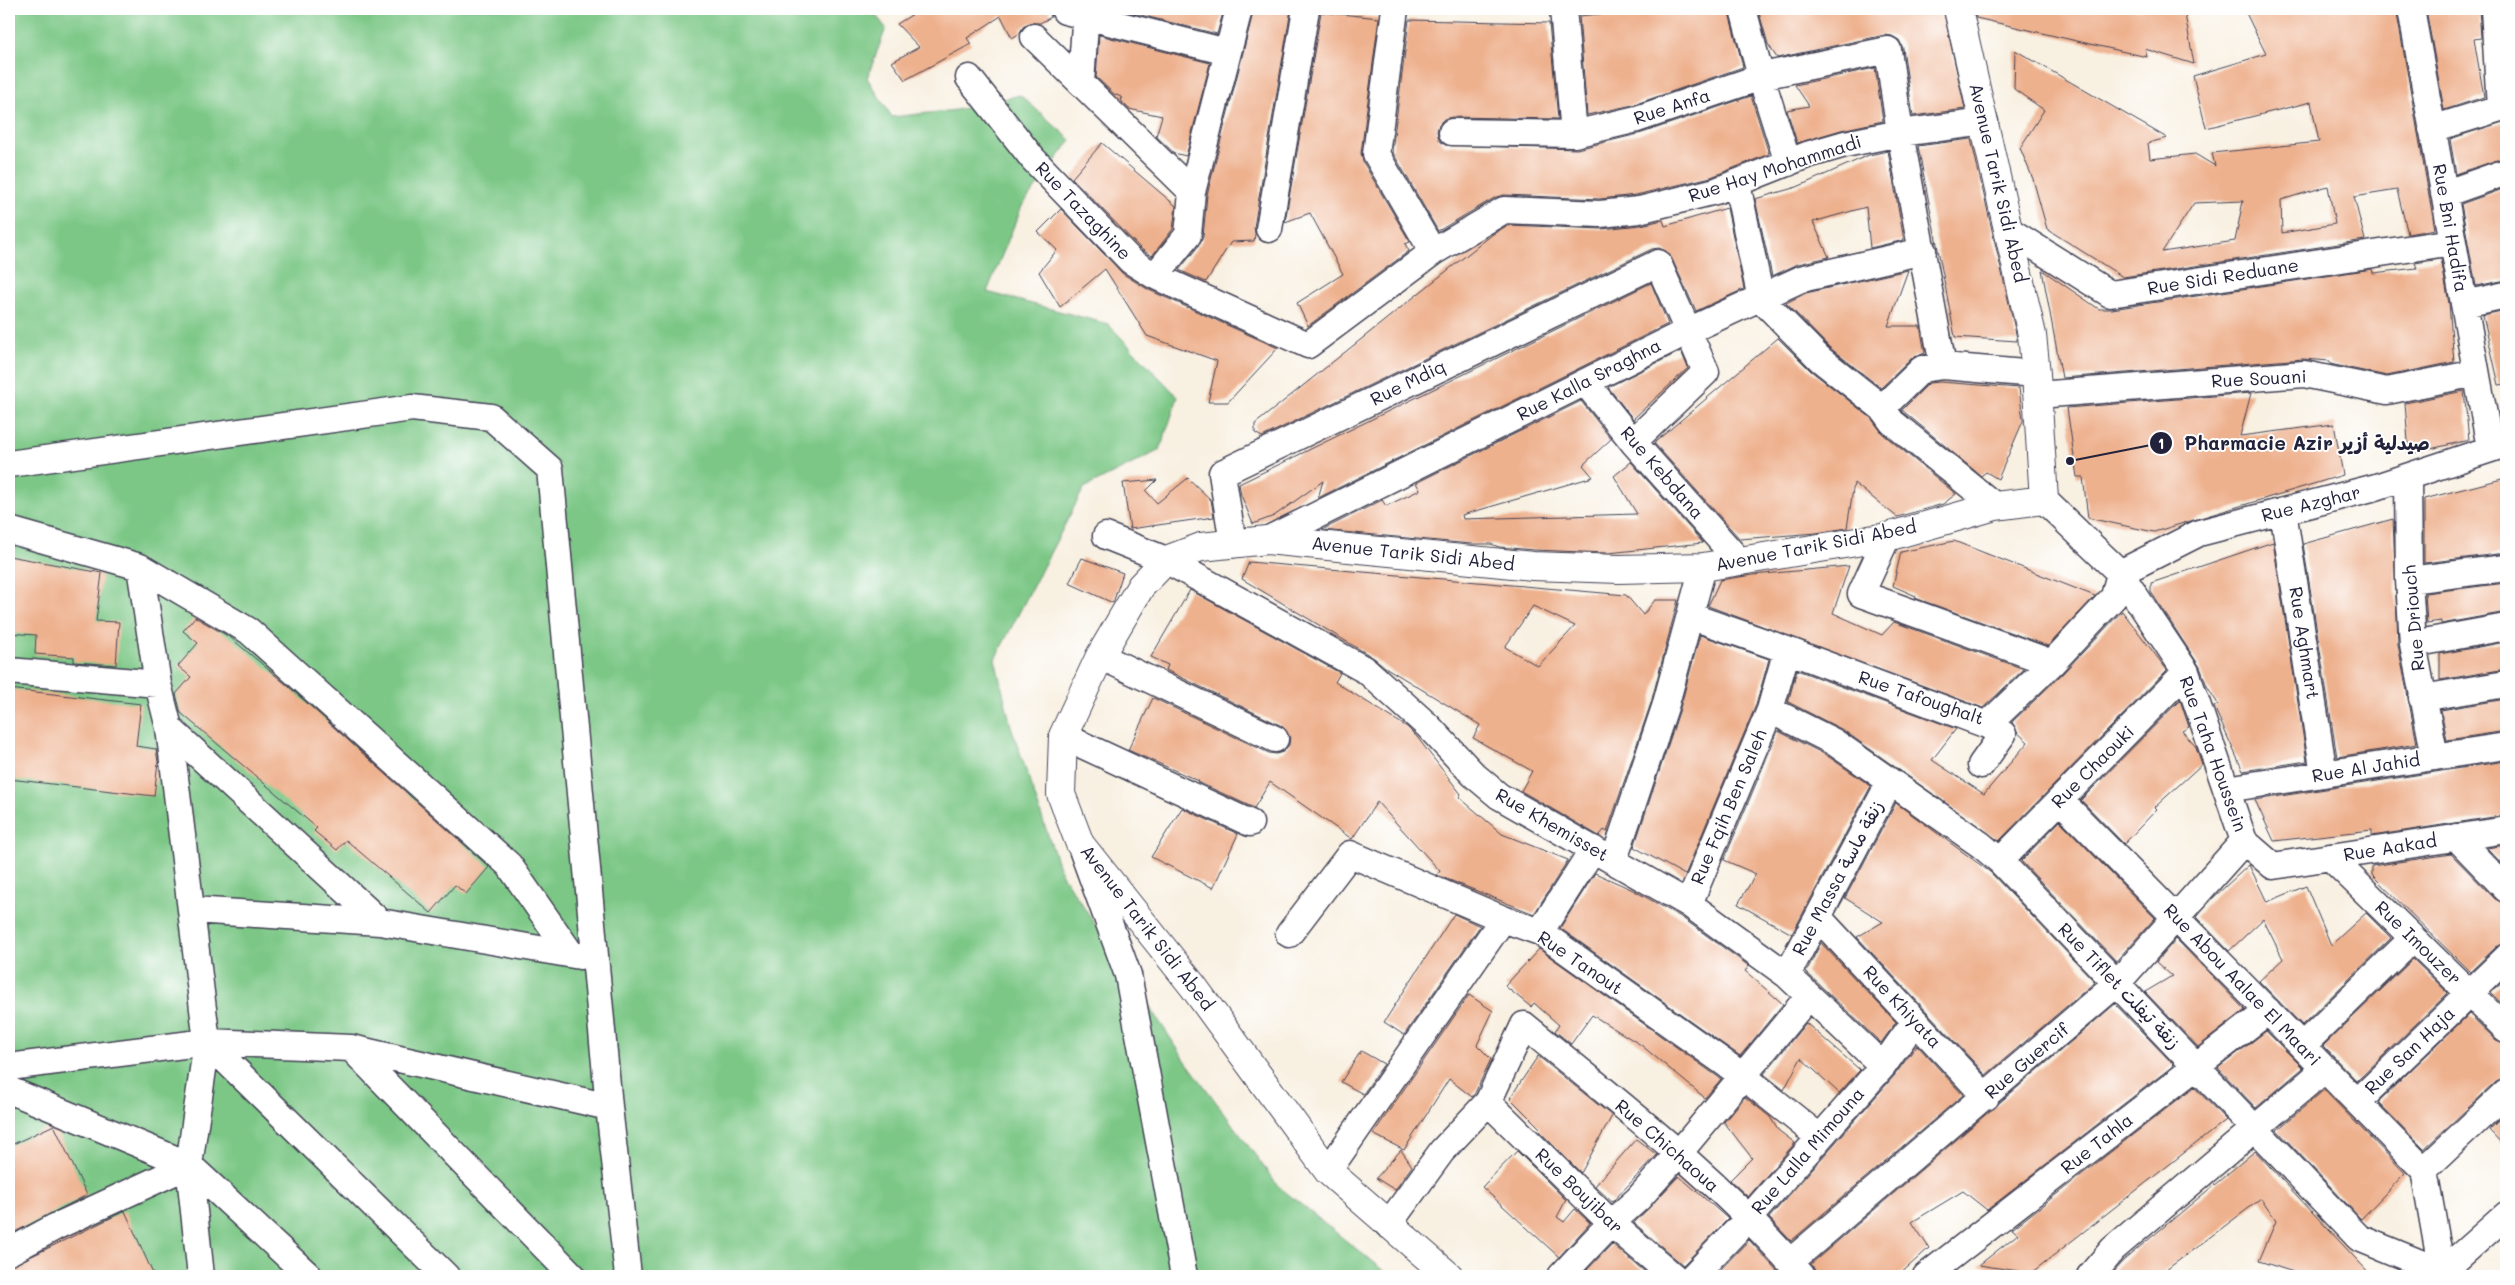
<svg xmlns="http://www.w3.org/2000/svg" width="2515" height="1285" font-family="Mali,'Playpen Sans Arabic',sans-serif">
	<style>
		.green { fill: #7cc786; stroke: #4f7460 }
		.building { fill: #eeb18e; fill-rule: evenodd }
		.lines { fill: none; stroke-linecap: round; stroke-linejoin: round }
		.minor-casing { stroke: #424154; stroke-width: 29 }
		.tertiary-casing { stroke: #424154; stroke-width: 30 }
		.minor { stroke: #fff; stroke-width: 26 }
		.tertiary { stroke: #fff; stroke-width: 28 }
		.labels { text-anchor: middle; stroke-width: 4; stroke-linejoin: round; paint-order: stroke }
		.street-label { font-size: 18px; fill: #22223b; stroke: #fff }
		.leader { fill: none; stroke: #22223b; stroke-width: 2 }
		.callout-dot { fill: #22223b; stroke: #fff; stroke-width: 2 }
		.mark-label { font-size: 15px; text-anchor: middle; font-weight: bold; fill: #fff }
		.callout-label { font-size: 19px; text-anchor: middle; font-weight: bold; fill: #22223b; stroke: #fff; stroke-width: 4; stroke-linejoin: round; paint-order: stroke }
	</style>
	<rect width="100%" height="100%" fill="#fff"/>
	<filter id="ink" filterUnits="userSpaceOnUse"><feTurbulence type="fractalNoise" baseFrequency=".02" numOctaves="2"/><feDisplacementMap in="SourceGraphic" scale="10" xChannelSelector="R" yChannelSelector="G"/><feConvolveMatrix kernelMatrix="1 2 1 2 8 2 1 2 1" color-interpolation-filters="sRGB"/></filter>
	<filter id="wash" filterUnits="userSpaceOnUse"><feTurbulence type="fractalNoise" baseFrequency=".0096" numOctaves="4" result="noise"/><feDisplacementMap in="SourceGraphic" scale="20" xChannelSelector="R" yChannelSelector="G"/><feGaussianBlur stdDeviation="1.12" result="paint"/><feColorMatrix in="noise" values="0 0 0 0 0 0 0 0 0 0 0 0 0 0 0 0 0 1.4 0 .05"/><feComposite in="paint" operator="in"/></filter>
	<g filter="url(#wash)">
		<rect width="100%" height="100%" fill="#f8f0e1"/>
		<path class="green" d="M9 9H871L886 28 867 78 892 117 956 110 1020 95 1071 140 1022 206 987 292 1108 324 1178 397 1160 450 1084 488 995 659 1011 726 1061 873 1185 1060 1278 1186 1390 1276H9Z"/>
		<g id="blocks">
			<path class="building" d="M921 9H1049L1051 17 1040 23H1030L1023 27 1019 34 1012 38 1001 16 967 38 971 44 905 80 892 62 919 47 897 24Z
				M1117 9H1224L1217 34Z
				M1254 9H1291L1254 227 1255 234 1254 241 1231 242 1206 282 1179 270 1200 244 1203 237 1207 195Z
				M1652 9H1728L1743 67 1633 105 1587 115 1579 16Z
				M1758 9H1943L1965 109 1913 116 1903 48 1899 40 1892 36 1885 35 1777 58 1768 44Z
				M1974 9H2184L2194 64 2145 49 2147 57 1976 18Z
				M2257 9H2396L2435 229 2408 234 2397 190 2354 197 2365 240 2123 277 2047 229 2033 179 2020 148 2044 110 2014 89 2015 50 2167 138 2148 143 2150 159 2195 154 2215 166 2212 153 2319 142 2311 102 2206 128 2193 76 2266 54 2246 13ZM2328 186 2335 224 2282 233 2281 200ZM2243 201 2235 241 2162 252 2194 203Z
				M2426 9H2479L2481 38 2474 39 2484 97 2444 110Z
				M1321 12 1379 18 1361 153 1363 162 1410 242 1405 244 1409 251 1308 326 1297 303 1343 274 1310 213 1285 222Z
				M1409 20 1549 23 1558 119 1452 117 1444 119 1439 124 1437 131 1439 140 1445 145 1577 149 1642 133 1751 96 1769 154 1711 177 1636 195 1600 199 1504 195 1496 197 1438 231 1392 151Z
				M1099 35 1210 63 1186 156 1174 153 1156 136 1162 116 1129 109 1122 102 1121 97 1114 94 1096 77Z
				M1875 68 1883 121 1841 130 1797 143 1787 110 1809 106 1795 85Z
				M2506 121V157L2456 174 2450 139Z
				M1971 139 2017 338V341L1955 337 1918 146Z
				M1102 143 1176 206 1173 229 1152 256 1141 249 1072 178Z
				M1888 151 1904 240 1870 248 1866 207 1813 222 1829 257 1798 264 1772 276 1755 199 1797 187 1869 155Z
				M2506 188V280L2476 286 2461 204Z
				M1727 208 1744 289 1696 311 1671 257 1666 251 1659 248 1652 249 1262 437 1255 433V424L1493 234 1508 225 1602 229 1641 225 1663 220 1665 226Z
				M1061 209 1123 274 1149 290 1278 348 1228 402H1208L1217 361 1147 336 1105 269 1060 307 1039 272 1057 250 1038 232Z
				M2441 259 2449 304 2454 362 2387 376 2330 364V361L2303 359 2062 378 2042 270 2099 309H2112L2372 269 2373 273 2417 268 2415 263Z
				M1908 270 1888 326H1920L1925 353 1912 358 1881 388 1830 348 1786 303 1806 293Z
				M1651 283 1668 324 1318 498 1323 481 1274 516 1253 524 1241 495 1239 484Z
				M2506 310V384L2499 385 2483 315Z
				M1778 338 1811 371 1871 418 1883 434 1956 494 1943 504 1897 517 1854 483 1847 528 1816 533 1740 539 1654 443Z
				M1681 351 1688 368 1633 419 1608 387Z
				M1940 382 2019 388 2023 421 1998 479 1986 472 1981 476 1902 410 1929 383Z
				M2464 391 2469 440 2409 454 2405 403Z
				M2251 393 2240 436 2334 424 2343 475 2154 532 2088 518 2083 477H2077L2067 408Z
				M1581 401 1611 439 1583 465 1593 477 1462 515 1463 519 1637 514 1614 476 1631 462 1703 543 1608 553 1534 550 1499 547 1491 544H1471L1322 530 1382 500 1386 506 1420 490 1416 483Z
				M1188 478 1211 500 1214 517 1130 529 1123 483 1157 480 1146 491 1157 503Z
				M2506 478V553L2424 563V499Z
				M2393 519 2398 645 2417 744 2337 757 2303 544Z
				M1954 541 2095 596 2048 646 1915 598 1916 596 1893 586 1901 552Z
				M2273 542 2307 761 2243 771 2214 707 2218 704 2207 686 2200 667 2151 592V583Z
				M9 556 102 573 96 621 119 622 116 665 74 662V657L35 654 36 635 9 633Z
				M1082 558 1123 573 1113 603 1069 583Z
				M1249 562 1626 595 1643 615 1655 600H1678L1651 703 1607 832 1604 830 1599 836 1521 791 1532 771 1473 738 1480 725 1385 667 1374 658 1242 579ZM1533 606 1575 626 1538 666 1505 647Z
				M1849 566 1833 613 1882 635 1894 622 2024 669 1983 708 1708 606 1720 580 1753 575Z
				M2506 583V612L2441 624V621L2427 623 2425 593Z
				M1190 590 1340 673 1335 682 1407 727 1417 737 1461 794 1459 797 1502 834 1568 860 1534 914 1437 875 1440 871 1377 802 1352 839 1270 782 1254 808 1198 782 1199 781 1128 750 1153 698 1269 753 1276 754 1283 752 1289 745 1290 737 1282 726 1166 670 1168 665 1151 657Z
				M2122 611 2167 670 1999 841 1843 730 1788 702 1797 670 1956 729 1932 760 1984 794 2028 742 2017 732 2012 722 2063 673Z
				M195 617 231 638 288 686 489 867 466 894 455 885 431 913 346 840 337 850 314 831 317 828 181 713 176 694 191 677 178 666 198 643 183 631Z
				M1700 635 1769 659 1756 705 1685 875 1634 847 1679 712Z
				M2506 642V669L2440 680V654Z
				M9 689 141 704 136 746 156 749 158 762 154 796 9 779Z
				M2506 699V731L2447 740 2441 710Z
				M2180 700 2189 727 2182 731 2196 747 2202 764 2155 807 2157 809 2124 844 2081 800Z
				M1778 731 1826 755 1871 786 1786 945 1792 934 1738 904 1756 874 1724 860Z
				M2506 761V815L2372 836V830L2274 841 2255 800Z
				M1896 803 1990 872 2095 982 1986 1075 1857 937 1883 922 1845 898Z
				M1182 808 1238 834 1213 888 1151 857Z
				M2060 821 2155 918 2116 961 2021 861Z
				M2506 845V868L2487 848Z
				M2451 854 2495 899 2506 904V943L2496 947 2470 972 2372 875V866Z
				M2249 865 2267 902 2306 886 2331 945 2366 913 2391 938 2302 1025 2259 981 2283 959 2263 919 2229 951 2196 917 2215 896Z
				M1595 873 1633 890 1681 917 1749 966 1745 971 1783 1004 1740 1056 1560 928Z
				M1454 914 1480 926 1404 1035 1384 1022Z
				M2176 939 2245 1010 2198 1047 2145 992 2172 976 2156 962Z
				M1821 943 1896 1022 1881 1043 1806 972Z
				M1539 949 1721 1079 1705 1098 1641 1045 1592 1015 1571 1044 1555 1031 1559 1025 1534 1003 1531 1007 1505 986Z
				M2413 959 2448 993 2357 1081 2323 1046Z
				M2506 979V1008L2491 993Z
				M1469 995 1493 1011 1477 1045 1491 1059 1475 1093 1472 1097 1449 1079 1404 1150 1373 1134Z
				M2115 1004 2174 1065 1987 1210 1963 1191 1912 1222 1929 1248 1898 1276H1817L1811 1264Z
				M2469 1014 2496 1040 2506 1044V1078L2496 1082 2424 1149 2378 1102Z
				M1806 1023 1860 1070 1839 1093 1801 1058 1784 1090 1764 1074Z
				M2266 1031 2303 1068 2256 1108 2218 1068Z
				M1917 1045 1963 1095 1791 1241 1769 1218 1894 1076Z
				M1361 1051 1384 1064 1363 1094 1341 1082Z
				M1538 1056 1612 1116 1581 1173 1538 1130 1540 1128 1510 1098Z
				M2194 1087 2226 1120 2031 1273 1979 1265 2018 1234 2012 1229Z
				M2324 1090 2405 1173 2361 1219 2277 1130Z
				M1745 1097 1770 1117 1778 1130 1795 1143 1748 1197 1730 1180 1752 1158 1724 1122Z
				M2506 1113V1148L2489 1130Z
				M54 1125 87 1195 9 1235V1146Z
				M1636 1139 1657 1155 1612 1202 1595 1186Z
				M1401 1150 1412 1166 1395 1190 1376 1178Z
				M1517 1151 1566 1200 1557 1217 1564 1222 1575 1209 1590 1223 1559 1257 1482 1187Z
				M2255 1151 2372 1276H2306L2259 1261 2276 1221 2261 1199 2158 1276H2109L2124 1260Z
				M1679 1176 1728 1219 1683 1265 1634 1223Z
				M125 1211 154 1276H9V1267Z
				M1749 1240 1782 1276H1714Z
				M1612 1244 1650 1276H1581Z"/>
		</g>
	</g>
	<g filter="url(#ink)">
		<use href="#blocks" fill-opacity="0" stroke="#424154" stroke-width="1"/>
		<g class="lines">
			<defs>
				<path id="minor" d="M1064 9 1065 11 1227 52
					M1395 9 1376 154 1433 252
					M1563 9 1574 134
					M1743 9 1761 77 1788 163
					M2411 9 2490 448
					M1034 37 1192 192
					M969 78 1033 159 1131 261 1155 276 1308 345 1433 252 1504 210 1600 214 1639 210 1716 191 1807 155 1845 144 1900 133 1985 122
					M1081 83 1086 9
					M2432 129 2500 108 2494 9
					M1452 132 1574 134 1637 119 1767 75 1888 50 1900 133 1943 366
					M1737 184 1761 299 1820 359 1882 408 1892 422 1995 506
					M2444 194 2506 172
					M1269 229 1306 9
					M2010 231 2110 294 2453 242
					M1155 276 1188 235 1192 192 1239 9
					M2464 304 2506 295
					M1585 382 1633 442 1740 562
					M2038 395 2304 374 2387 391 2476 373
					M1882 408 1922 369 1943 366 2036 374
					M9 464 412 408 491 417 550 469 609 1107 628 1276
					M2408 477 2409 580 2413 644 2435 757
					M2044 500 2120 573 2186 672 2244 841 2273 866 2506 830
					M2283 511 2324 774
					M9 530 140 567 249 631 509 865 571 954
					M1106 536 1166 560 1367 671 1428 726 1474 775 1499 796 1689 904 1787 975 1883 1066
					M1887 537 1861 594 2052 663
					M1267 540 1688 331 1801 279 1923 251
					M1233 544 1222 473 1658 263 1706 372 1633 442
					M140 567 158 684 169 728 207 1042 189 1165 201 1276
					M2409 580 2506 568
					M1690 616 1787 650 1987 725 2052 663 2114 597 2120 573 2199 533 2376 487 2506 444
					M2413 644 2506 627
					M1100 656 1275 739
					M9 671 158 684
					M2422 698 2506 684
					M1770 710 1834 742 1981 845 2000 861 2359 1238 2452 1276
					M169 728 380 922
					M1063 736 1250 823
					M1981 765 2003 734 1987 725
					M2226 789 2506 746
					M2060 800 2424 1170
					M2456 837 2506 889
					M1083 852 1128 975 1184 1276
					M2330 857 2506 1029
					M1614 860 1665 707 1703 567
					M2000 861 2186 672
					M1689 904 1770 710 1787 650
					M193 910 380 922 580 956
					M1818 917 1986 1097
					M1540 932 1593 849
					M1289 934 1350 854 1503 919 1540 932 1743 1076 1819 1137
					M1787 975 1890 782
					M207 1042 446 1276
					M2302 1046 2413 938
					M351 1048 573 1276
					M9 1067 207 1042 351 1048 609 1107
					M9 1090 189 1165 309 1276
					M1488 1102 1611 1223 1673 1276
					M2357 1102 2506 958
					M2424 1170 2506 1093
					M2424 1170 2442 1272
					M1328 1171 1503 919
					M1388 1225 1442 1151 1488 1102 1524 1025C1620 1104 1721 1181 1802 1276
					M9 1252 55 1227 189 1165
					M1790 1262 2117 983 2244 841
					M2442 1272 2506 1215
					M1561 1276 1611 1223 1638 1199 1679 1153 1809 996
					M1693 1276 1748 1219 1883 1066 1915 1021
					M1926 1276 2268 1011
					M2090 1276 2113 1249 2325 1069"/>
				<path id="tertiary" d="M1449 1276 1328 1171 1193 986 1080 844 1061 794 1063 736 1100 656 1141 586 1166 560 1201 547 1267 540 1533 566 1619 569 1703 567 1887 537 1995 506 2044 500 2036 374 2032 335 1958 9"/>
			</defs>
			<use href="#minor" class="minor-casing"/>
			<use href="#tertiary" class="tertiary-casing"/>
			<use href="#minor" class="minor"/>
			<use href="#tertiary" class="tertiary"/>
		</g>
	</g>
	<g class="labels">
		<g class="street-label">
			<text transform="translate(1672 107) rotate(-18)" y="6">Rue Anfa</text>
			<text transform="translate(1775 169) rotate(-18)" y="6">Rue Hay Mohammadi</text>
			<text transform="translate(1998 183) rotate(77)" y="6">Avenue Tarik Sidi Abed</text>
			<text transform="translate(1083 211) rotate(46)" y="6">Rue Tazaghine</text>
			<text transform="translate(2450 228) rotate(80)" y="6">Rue Bni Hadifa</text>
			<text transform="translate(2223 277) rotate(-9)" y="6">Rue Sidi Reduane</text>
			<text transform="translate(2259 379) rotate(-3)" y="6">Rue Souani</text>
			<text transform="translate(1589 380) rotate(-27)" y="6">Rue Kalla Sraghna</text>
			<text transform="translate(1408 383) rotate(-26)" y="6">Rue Mdiq</text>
			<text transform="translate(1662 473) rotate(49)" y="6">Rue Kebdana</text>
			<text transform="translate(2311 504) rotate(-14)" y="6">Rue Azghar</text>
			<text transform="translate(1816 546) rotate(-11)" y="6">Avenue Tarik Sidi Abed</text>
			<text transform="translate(1413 554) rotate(6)" y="6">Avenue Tarik Sidi Abed</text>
			<text transform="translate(2414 618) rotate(-95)" y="6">Rue Driouch</text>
			<text transform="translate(2304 643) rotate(81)" y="6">Rue Aghmart</text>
			<text transform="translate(1921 698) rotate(19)" y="6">Rue Tafoughalt</text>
			<text transform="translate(2213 754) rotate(70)" y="6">Rue Taha Houssein</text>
			<text transform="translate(2093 767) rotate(-45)" y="6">Rue Chaouki</text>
			<text transform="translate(2366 768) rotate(-9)" y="6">Rue Al Jahid</text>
			<text transform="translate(1729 807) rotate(-67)" y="6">Rue Fqih Ben Saleh</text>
			<text transform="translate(1552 825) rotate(30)" y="6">Rue Khemisset</text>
			<text transform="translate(2390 848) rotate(-9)" y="6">Rue Aakad</text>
			<text transform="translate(1838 878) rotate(-62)" y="6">Rue Massa زنقة ماسة</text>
			<text transform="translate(1147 928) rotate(52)" y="6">Avenue Tarik Sidi Abed</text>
			<text transform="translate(2418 943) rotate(44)" y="6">Rue Imouzer</text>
			<text transform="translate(1580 963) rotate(34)" y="6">Rue Tanout</text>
			<text transform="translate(2242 985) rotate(46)" y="6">Rue Abou Aalae El Maari</text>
			<text transform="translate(2119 986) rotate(46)" y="6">Rue Tiflet زنقة تيفلت</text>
			<text transform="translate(1902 1007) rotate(47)" y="6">Rue Khiyata</text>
			<text transform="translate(2410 1051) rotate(-44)" y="6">Rue San Haja</text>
			<text transform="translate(2027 1061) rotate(-41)" y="6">Rue Guercif</text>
			<text transform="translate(2097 1144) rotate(-38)" y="6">Rue Tahla</text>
			<text transform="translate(1667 1146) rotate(41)" y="6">Rue Chichaoua</text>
			<text transform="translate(1808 1151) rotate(-49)" y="6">Rue Lalla Mimouna</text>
			<text transform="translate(1579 1191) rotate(44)" y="6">Rue Boujibar</text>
		</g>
	</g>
	<path class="leader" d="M2070 461L2161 443"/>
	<g class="callout-dot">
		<circle cx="2070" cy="461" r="5"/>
		<circle cx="2161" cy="443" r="12"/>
	</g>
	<g class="mark-label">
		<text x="2161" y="449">1</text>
	</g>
	<g class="callout-label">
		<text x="2307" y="450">Pharmacie Azir صيدلية أزير</text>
	</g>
	<rect width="2515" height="1285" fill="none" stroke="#fff" stroke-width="30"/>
</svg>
